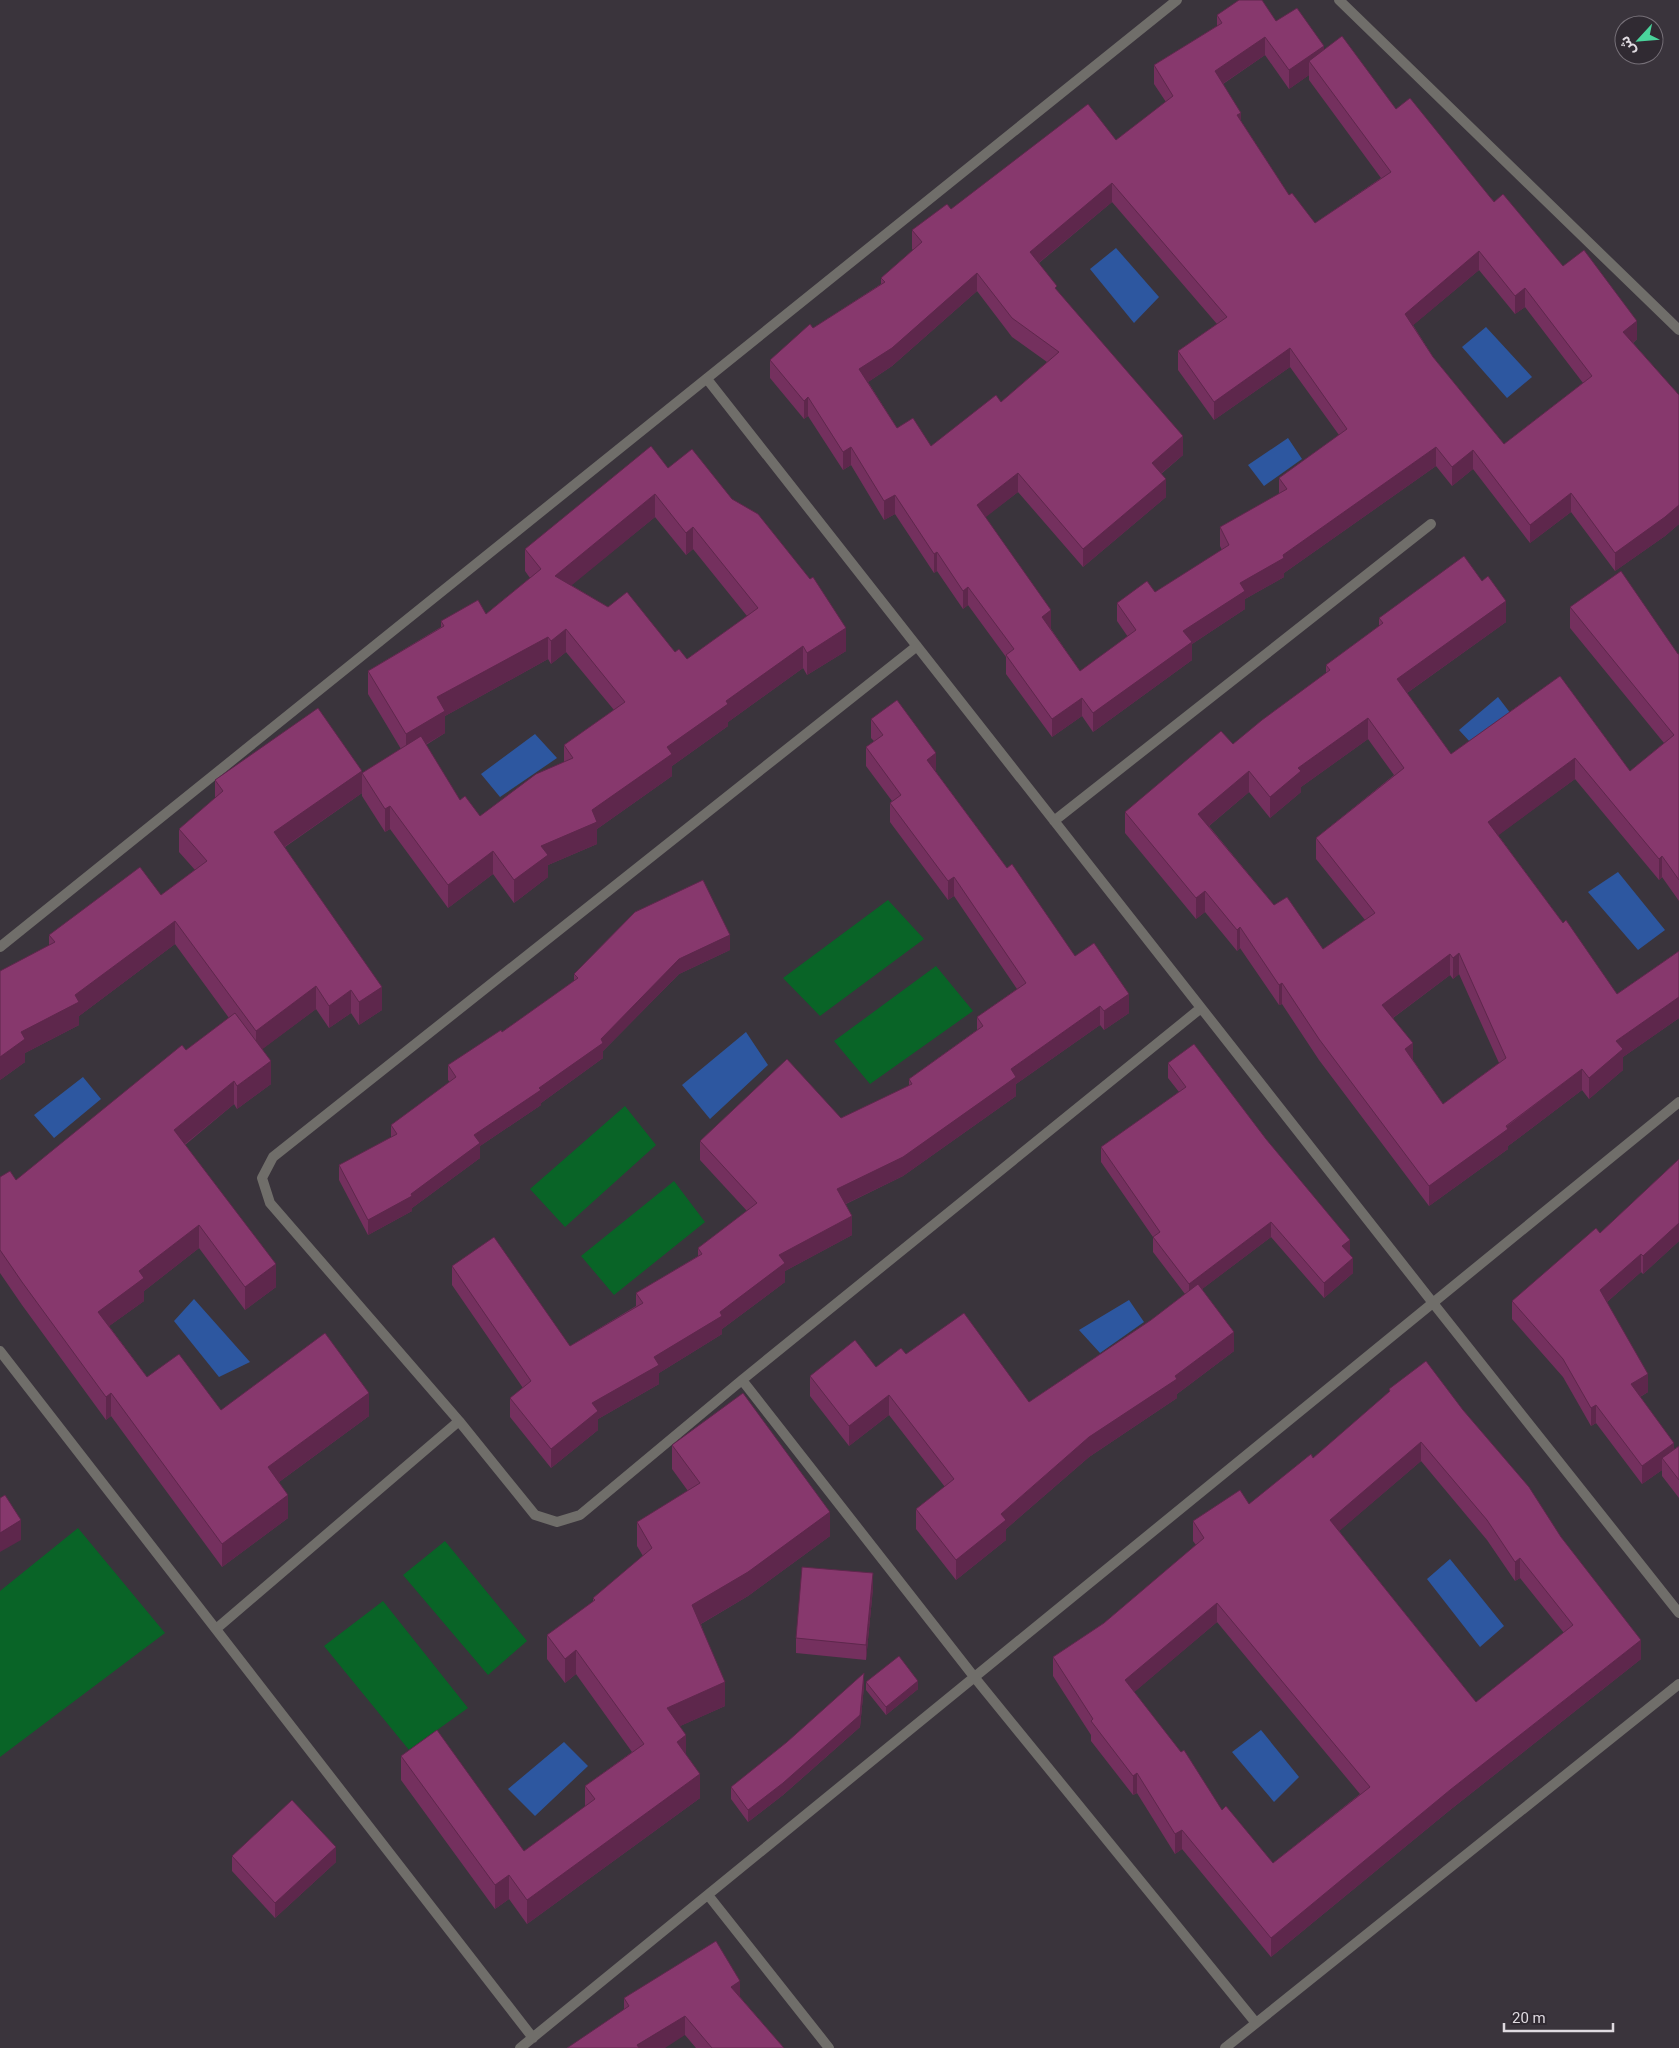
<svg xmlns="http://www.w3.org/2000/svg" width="1679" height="2048" font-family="Roboto,'Noto Sans Arabic',sans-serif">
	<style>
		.green { fill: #096427 }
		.water { fill: #2d57a0 }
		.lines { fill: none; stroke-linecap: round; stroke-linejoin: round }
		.lane { stroke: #706e6a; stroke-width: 10 }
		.wall { fill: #74305e; fill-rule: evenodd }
		.shaded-wall { fill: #5e274c }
		.building { fill: #87386d; stroke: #5e274c; fill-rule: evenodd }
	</style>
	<rect width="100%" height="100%" fill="#3a343c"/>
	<path class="green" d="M888 900 924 939 820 1016 783 978Z
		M936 966 973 1011 870 1084 834 1041Z
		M625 1106 656 1145 565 1227 530 1189Z
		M674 1181 705 1222 614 1295 581 1256Z
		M78 1528 165 1633 0 1757V1591Z
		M445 1541 527 1641 488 1675 403 1575Z
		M383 1601 468 1708 409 1750 324 1646Z"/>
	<path class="water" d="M1116 248 1159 297 1134 323 1090 269Z
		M1486 327 1532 377 1507 398 1462 347Z
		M1288 438 1302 459 1264 486 1248 465Z
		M1498 697 1511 714 1471 743 1459 730Z
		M535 734 557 758 500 797 481 774Z
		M1618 872 1665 930 1638 950 1588 892Z
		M746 1032 768 1065 710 1119 682 1085Z
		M83 1077 101 1099 54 1138 34 1115Z
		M194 1299 250 1362 219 1377 174 1321Z
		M1129 1300 1144 1322 1100 1353 1079 1330Z
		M1450 1559 1504 1626 1480 1647 1427 1579Z
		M1261 1730 1299 1777 1274 1802 1232 1752Z
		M564 1742 588 1766 535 1816 508 1789Z"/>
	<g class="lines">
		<path class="lane" d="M1339 0 1679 330
			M707 379 1433 1303 1679 1613
			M917 646 273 1157 262 1178 270 1203 459 1421 535 1515 557 1522 580 1515 742 1380 1201 1008
			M1054 821 1431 524
			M0 947 1177 0
			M0 1351 533 2038
			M742 1380 975 1678 1256 2023
			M216 1629 459 1421
			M708 1895 829 2048
			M520 2048 1679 1102
			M1225 2048 1679 1684"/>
	</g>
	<path class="wall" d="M1217 15 1276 21 1324 50 1396 109 1563 266 1637 339 1633 343 1679 395V524L1665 536 1615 571 1571 512 1530 543 1473 469 1452 486 1436 466 1284 573V577L1245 599V609L1192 644V660L1093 732 1082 716 1052 737 1006 674V657L968 605 963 609 937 571 934 573 895 514 884 520 851 465 843 470 808 416 804 419 770 378V360L813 328 881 284V278L913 250 912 249V230L951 209 1116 140 1166 102 1154 84V65L1217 26ZM1265 55 1289 89 1309 75V80L1381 178 1315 223 1289 195 1241 121 1223 84ZM1112 202 1217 324 1178 351V370L1214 420 1290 367 1339 435 1279 478V494L1220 527V546L1222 550 1155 592 1117 603V621L1128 637 1080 671 1051 629V628L985 517 1018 492 1083 567 1166 497 1161 474 1183 455 1057 291 1039 263ZM1479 270 1515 314 1525 307 1583 383 1504 444 1433 357 1413 325ZM977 291 1012 337 1047 362 1001 402 931 446 897 428 868 382 892 366Z
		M668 468 846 651 807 675 803 668 728 722V726L672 766V776L597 829V844L548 865V877L514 903 493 874 448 908 390 829 385 832 362 796V773L401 749 368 694V671L441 627V621L486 614 530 578 525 571V549ZM655 517 686 555 693 549 747 616 687 659 675 652 608 607 571 585ZM566 652 614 710 564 745V762L480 816 460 800 426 745 445 733V716L548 659 551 664Z
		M1570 607 1678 654H1679V901L1662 877 1659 880 1575 779 1498 835 1563 923 1617 994 1679 951V1018L1623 1057V1070L1589 1099 1582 1090 1508 1146V1149L1429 1206 1319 1060 1282 1004 1279 1005 1240 948 1237 951 1205 912 1196 919 1125 833V812L1233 744 1326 673V665L1379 626V618L1506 622 1407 693 1451 754 1560 676 1630 771 1664 743 1570 628ZM1368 739 1394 775 1316 838V859L1365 920 1323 949 1274 905 1209 826 1249 792 1270 818 1301 792V787ZM1459 974 1499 1063 1443 1104 1413 1060 1393 1018 1450 975 1453 979Z
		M871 719 936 772 1007 868 1075 956 1129 1013 1104 1030 1100 1025 1016 1084V1096L903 1176 846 1204 852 1235 785 1271V1282L722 1329V1334L659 1373V1384L598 1419V1430L551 1468 510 1417V1398L523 1388 452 1285V1266L570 1346 636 1306V1293L698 1256V1248L747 1211 700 1160V1141L841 1118 909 1086V1079L977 1030V1017L1017 989 954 896 948 900 890 822V803L892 801 866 766V747L874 741 871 738Z
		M215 780 362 793 285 847 382 1010 359 1025 351 1013 329 1028 316 1009 262 1049 271 1084 237 1109 234 1104 185 1145 276 1287 245 1310 199 1248 144 1291V1301L109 1326 147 1377 221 1410 369 1416 279 1482 288 1518 222 1567 111 1416 106 1420 22 1305 0 1273V1177L16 1180 186 1050 229 1018 175 944 79 1016V1025L25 1053V1062L0 1080 49 945V935L161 895 195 870 179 852V829L215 798Z
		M730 950 679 974 603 1051V1058L541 1103V1105L480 1146V1158L412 1208V1211L368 1235 339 1180V1165L391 1138V1125L450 1082 448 1080V1065L502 1032 574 981V974Z
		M1168 1063 1350 1255 1353 1273 1324 1298 1271 1237 1202 1289 1234 1351 1177 1394V1398L1089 1457 1006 1529V1540L956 1580 916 1529V1509L945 1487 889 1415 849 1446 810 1396V1376L876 1367 906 1354 1029 1402 1151 1320 1185 1294 1153 1252V1237L1101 1162V1147L1179 1092 1168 1078Z
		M1679 1159V1241L1643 1274 1641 1272 1607 1302 1648 1392 1640 1397 1674 1449 1679 1446V1498L1662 1476V1470L1642 1484 1596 1423 1591 1426 1563 1377 1512 1319V1301L1600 1233Z
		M1389 1389 1641 1659 1450 1810 1271 1957 1182 1849 1175 1854 1137 1793 1133 1795 1091 1741V1735L1053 1676V1657L1104 1623 1196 1545 1193 1541V1521L1249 1504 1313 1458 1389 1392ZM1421 1461 1487 1540 1515 1581 1520 1578 1564 1633 1476 1702 1339 1531ZM1217 1622 1360 1794 1273 1863 1222 1810 1134 1692Z
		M672 1445 830 1536 748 1596 701 1624 725 1706 680 1726 686 1755 700 1798 527 1924 509 1899 495 1909 401 1780V1756L524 1851 585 1807V1786L632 1752 576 1674 565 1683 547 1659V1635L593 1602V1598L643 1556 637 1546V1522L688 1491 672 1469Z
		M873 1588 866 1660 796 1653V1638Z
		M866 1682 918 1689 886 1715 866 1690Z
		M864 1686 860 1727 783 1795 748 1822 731 1799V1787Z
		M232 1856 336 1862 275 1918 232 1871Z
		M740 1997 784 2048H696L685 2035 624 2010V1998Z"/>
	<path class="shaded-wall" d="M1265 37V55L1215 89V71Z
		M1324 46V64L1309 61V75L1289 89V70Z
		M1241 113V131L1237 115Z
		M1112 183V202L1030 270V252Z
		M1479 251V270L1405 332V314Z
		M977 273V291L892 366 859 388V369Z
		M1525 288V307L1515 314V296Z
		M1637 321V339L1623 351V332Z
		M1290 348V367L1214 420V402Z
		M808 397V416L804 419V401Z
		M1183 436V455L1152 481V463Z
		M851 447V465L843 470V452Z
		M1436 447V466L1284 573V577L1245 599V609L1192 644V660L1093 732V713L1183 631 1240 583 1283 555Z
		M1473 450V469L1452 486V467Z
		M1018 473V492L977 524V505Z
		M1166 479V497L1083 567V549Z
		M1571 493V512L1530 543V525Z
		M655 494V517L555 599V576Z
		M895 495V514L884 520V501Z
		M1679 505V524L1665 536 1615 571V553Z
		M693 527V549L686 555V533Z
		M937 552V571L934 573V554Z
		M968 587V605L963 609V591Z
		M1506 601V622L1397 700V679Z
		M1051 610V628L1042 635V617Z
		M846 628V651L807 675V653Z
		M566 629V652L551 664V641Z
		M548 637V659L445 716V733L406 756V734L437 697Z
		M803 646V668L728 722V726L672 766V776L597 829V844L548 865V877L514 903V880L541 846 592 810 667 747 726 701Z
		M1082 698V716L1052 737V719Z
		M1368 718V739L1301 787V792L1270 818V797L1298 768Z
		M936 753V772L927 760Z
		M1575 758V779L1488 843V822Z
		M362 771V793L274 854V832Z
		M1249 771V792L1198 835V814Z
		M390 806V829L385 832V809Z
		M493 851V874L448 908V885Z
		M1662 856V877L1659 880V859Z
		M954 877V896L948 900V881Z
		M1205 891V912L1196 919V898Z
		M175 921V944L79 1016V1025L25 1053V1062L0 1080V1057L21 1032 75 995Z
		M1240 927V948L1237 951V930Z
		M730 935V950L679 974 603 1051V1058L541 1103V1105L480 1146V1158L412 1208V1211L368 1235V1220L411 1194 474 1135 539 1088 601 1039 679 959Z
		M1459 953V974L1453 979V958Z
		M1450 954V975L1382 1026V1005Z
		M1282 983V1004L1279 1005V985Z
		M316 986V1009L256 1054V1031Z
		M382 987V1010L359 1025V1002Z
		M351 990V1013L329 1028V1006Z
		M1129 994V1013L1104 1030V1011Z
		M1679 997V1018L1623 1057V1070L1589 1099V1078L1616 1041Z
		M1100 1006V1025L1016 1084V1096L903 1176 837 1208V1189L1011 1069Z
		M1413 1043V1064L1405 1049Z
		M271 1061V1084L237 1109V1086Z
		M1582 1069V1090L1508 1146V1149L1429 1206V1186Z
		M234 1081V1104L174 1153V1130Z
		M852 1216V1235L785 1271V1282L722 1329V1334L659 1373V1384L598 1419V1430L551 1468V1449L592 1403 654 1357 720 1312 779 1255Z
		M1271 1222V1237L1189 1299V1284Z
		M1679 1223V1241L1643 1274V1256Z
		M199 1225V1248L144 1291V1301L98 1334V1312L139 1271Z
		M1350 1240V1255L1342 1246Z
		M1641 1254V1272L1600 1308V1290Z
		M1353 1258V1273L1324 1298V1283Z
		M276 1264V1287L245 1310V1287Z
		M1234 1332V1351L1177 1394V1398L1089 1457 1006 1529V1540L956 1580V1560L1001 1514 1089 1437 1175 1376Z
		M1648 1374V1392L1631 1402V1384Z
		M111 1393V1416L106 1420V1397Z
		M369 1393V1416L268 1490V1467Z
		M889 1395V1415L849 1446V1426Z
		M1596 1405V1423L1591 1426V1408Z
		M1421 1442V1461L1330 1539V1520Z
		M1674 1443V1461L1662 1458V1470L1642 1484V1466Z
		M288 1495V1518L222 1567V1544Z
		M830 1512V1536L748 1596 692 1629V1605Z
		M21 1520V1540L0 1552V1533Z
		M1520 1558V1578L1515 1581V1562Z
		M873 1573V1588L866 1660V1645Z
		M1217 1603V1622L1125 1700V1680Z
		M1641 1640V1659L1450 1810 1271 1957V1938L1450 1790Z
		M576 1650V1674L565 1683V1659Z
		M864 1673V1686L860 1727 783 1795 748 1822V1810Z
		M918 1681V1689L886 1715V1707Z
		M725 1682V1706L667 1732V1708Z
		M686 1735V1759L677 1742Z
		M1137 1773V1793L1133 1795V1776Z
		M700 1774V1798L527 1924V1900Z
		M1182 1830V1849L1175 1854V1834Z
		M336 1847V1862L275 1918V1903Z
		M509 1875V1899L495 1909V1885Z
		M740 1981V2001L731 1987Z
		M685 2016V2035L665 2048H637V2045Z"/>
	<path class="building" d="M1239 0H1262L1276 21 1297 8 1324 46 1289 70 1265 37 1215 71 1241 113 1237 115 1289 195 1292 193 1315 223 1391 172 1309 61 1342 36 1396 109 1410 98 1494 202 1503 194 1563 266 1584 250 1637 321 1623 332 1679 395V505L1665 517 1615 553 1571 493 1530 525 1473 450 1452 467 1436 447 1283 555 1284 558 1240 583 1245 591 1183 631 1192 642 1093 713 1082 698 1052 719 1006 655 1014 649 968 587 963 591 937 552 934 554 895 495 884 501 851 447 843 452 808 397 804 401 770 360 810 324 813 328 885 282 881 278 922 242 912 230 947 204 951 209 1088 104 1116 140 1173 96 1154 65 1222 23 1217 15ZM1112 183 1227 317 1178 351 1214 402 1290 348 1347 429 1279 478 1287 489 1220 527 1229 545 1155 592 1147 581 1117 603 1136 630 1080 671 1042 617 1051 610 977 505 1018 473 1083 549 1166 479 1152 463 1183 436 1055 288 1057 286 1030 252ZM1479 251 1515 296 1525 288 1592 376 1504 444 1433 357 1405 314ZM977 273 1012 318 1059 352 1001 402 996 395 931 446 913 418 897 428 859 369 892 348Z
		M651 446 668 468 692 449 732 499 758 514 810 579 813 577 846 628 807 653 803 646 726 701 728 704 667 747 672 754 592 810 597 822 541 846 548 855 514 880 493 851 448 885 390 806 385 809 362 773 421 736 460 800 465 796 480 816 536 774 573 758 564 745 625 702 566 629 551 641 548 637 437 697 445 711 406 734 368 671 444 626 441 621 478 600 486 614 541 569 525 549ZM655 494 686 533 693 527 758 608 687 659 679 649 675 652 627 592 608 607 555 576Z
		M1464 556 1482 581 1488 576 1506 601 1397 679 1451 754 1560 676 1630 771 1674 735 1570 607 1621 571 1678 654H1679V880L1662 856 1659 859 1575 758 1488 822 1563 923 1566 920 1617 994 1679 951V997L1616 1041 1623 1049 1589 1078 1582 1069 1506 1126 1508 1129 1429 1186 1319 1039 1282 983 1279 985 1240 927 1237 930 1205 891 1196 898 1125 812 1221 731 1233 744 1262 720 1330 670 1326 665 1383 623 1379 618ZM1368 718 1404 768 1316 838 1375 913 1323 949 1287 897 1274 905 1198 814 1249 771 1270 797 1301 771 1298 768ZM1459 953 1506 1058 1443 1104 1405 1049 1413 1043 1382 1005 1450 954 1453 958Z
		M897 700 936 753 927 760 1007 868 1012 864 1075 956 1094 943 1129 994 1104 1011 1100 1006 1011 1069 1016 1077 903 1157 837 1189 852 1216 779 1255 785 1263 720 1312 722 1316 654 1357 659 1365 592 1403 598 1411 551 1449 510 1398 531 1381 452 1266 494 1237 570 1346 643 1303 636 1293 702 1254 698 1248 757 1203 700 1141 787 1059 841 1118 912 1084 909 1079 983 1026 977 1017 1026 983 954 877 948 881 890 803 901 795 866 747 883 735 871 719Z
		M318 708 362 771 274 832 382 987 359 1002 351 990 329 1006 316 986 256 1031 175 921 75 995 79 1002 21 1032 25 1039 0 1057V971L55 942 49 935 140 867 161 895 207 861 179 829 223 791 215 780Z
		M703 880 730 935 679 959 601 1039 603 1043 539 1088 541 1090 474 1135 480 1143 411 1194 412 1196 368 1220 339 1165 397 1134 391 1125 456 1077 448 1065 501 1030 502 1032 578 978 574 974 635 912Z
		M235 1013 271 1061 237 1086 234 1081 174 1130 276 1264 245 1287 199 1225 139 1271 144 1278 98 1312 147 1377 179 1354 221 1410 325 1333 369 1393 268 1467 288 1495 222 1544 111 1393 106 1397 22 1282 0 1250V1177L10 1171 16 1180 182 1045 186 1050Z
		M1194 1044 1266 1139 1350 1240 1342 1246 1353 1258 1324 1283 1271 1222 1189 1284 1153 1237 1160 1232 1101 1147 1186 1087 1168 1063Z
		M1679 1159V1223L1643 1256 1641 1254 1600 1290 1648 1374 1631 1384 1674 1443 1642 1466 1596 1405 1591 1408 1563 1359 1512 1301 1596 1228 1600 1233Z
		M1198 1284 1234 1332 1175 1376 1177 1379 1089 1437 1001 1514 1006 1520 956 1560 916 1509 954 1479 889 1395 849 1426 810 1376 855 1340 876 1367 901 1348 906 1354 964 1313 1029 1402 1151 1320Z
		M1426 1361 1463 1410 1529 1487 1561 1537 1641 1640 1450 1790 1271 1938 1182 1830 1175 1834 1137 1773 1133 1776 1091 1721 1093 1719 1053 1657 1104 1623 1204 1538 1193 1521 1240 1490 1249 1504 1311 1454 1313 1458 1390 1391 1389 1389ZM1421 1442 1487 1520 1515 1562 1520 1558 1573 1625 1476 1702 1330 1520ZM1217 1603 1370 1787 1273 1863 1226 1806 1222 1810 1184 1750 1181 1752 1125 1680Z
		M743 1393 830 1512 748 1572 692 1605 725 1682 667 1708 686 1735 677 1742 700 1774 527 1900 509 1875 495 1885 401 1756 437 1730 524 1851 595 1799 585 1786 644 1744 576 1650 565 1659 547 1635 595 1600 593 1598 652 1548 637 1522 700 1483 672 1445Z
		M1679 1446V1480L1662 1458Z
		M5 1495 21 1520 0 1533V1498Z
		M802 1567 873 1573 866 1645 796 1638Z
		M899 1656 918 1681 886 1707 866 1682Z
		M864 1673 860 1715 783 1783 748 1810 731 1787 787 1742Z
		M292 1800 336 1847 275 1903 232 1856Z
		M716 1941 740 1981 731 1987 784 2048H712L685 2016 637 2045 639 2048H567L629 2006 624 1998Z"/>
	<g transform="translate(1639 40) rotate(244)"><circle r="24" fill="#302a32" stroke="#767078"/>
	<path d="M0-4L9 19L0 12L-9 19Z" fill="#4ad49c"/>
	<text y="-8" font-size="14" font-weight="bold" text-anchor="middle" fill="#dfdae0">ش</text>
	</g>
	<path d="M1504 2023v8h109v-8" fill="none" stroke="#dfdae0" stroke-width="2.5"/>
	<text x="1512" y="2023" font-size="15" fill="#dfdae0" stroke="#302a32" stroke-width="4" paint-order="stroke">20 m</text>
</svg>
